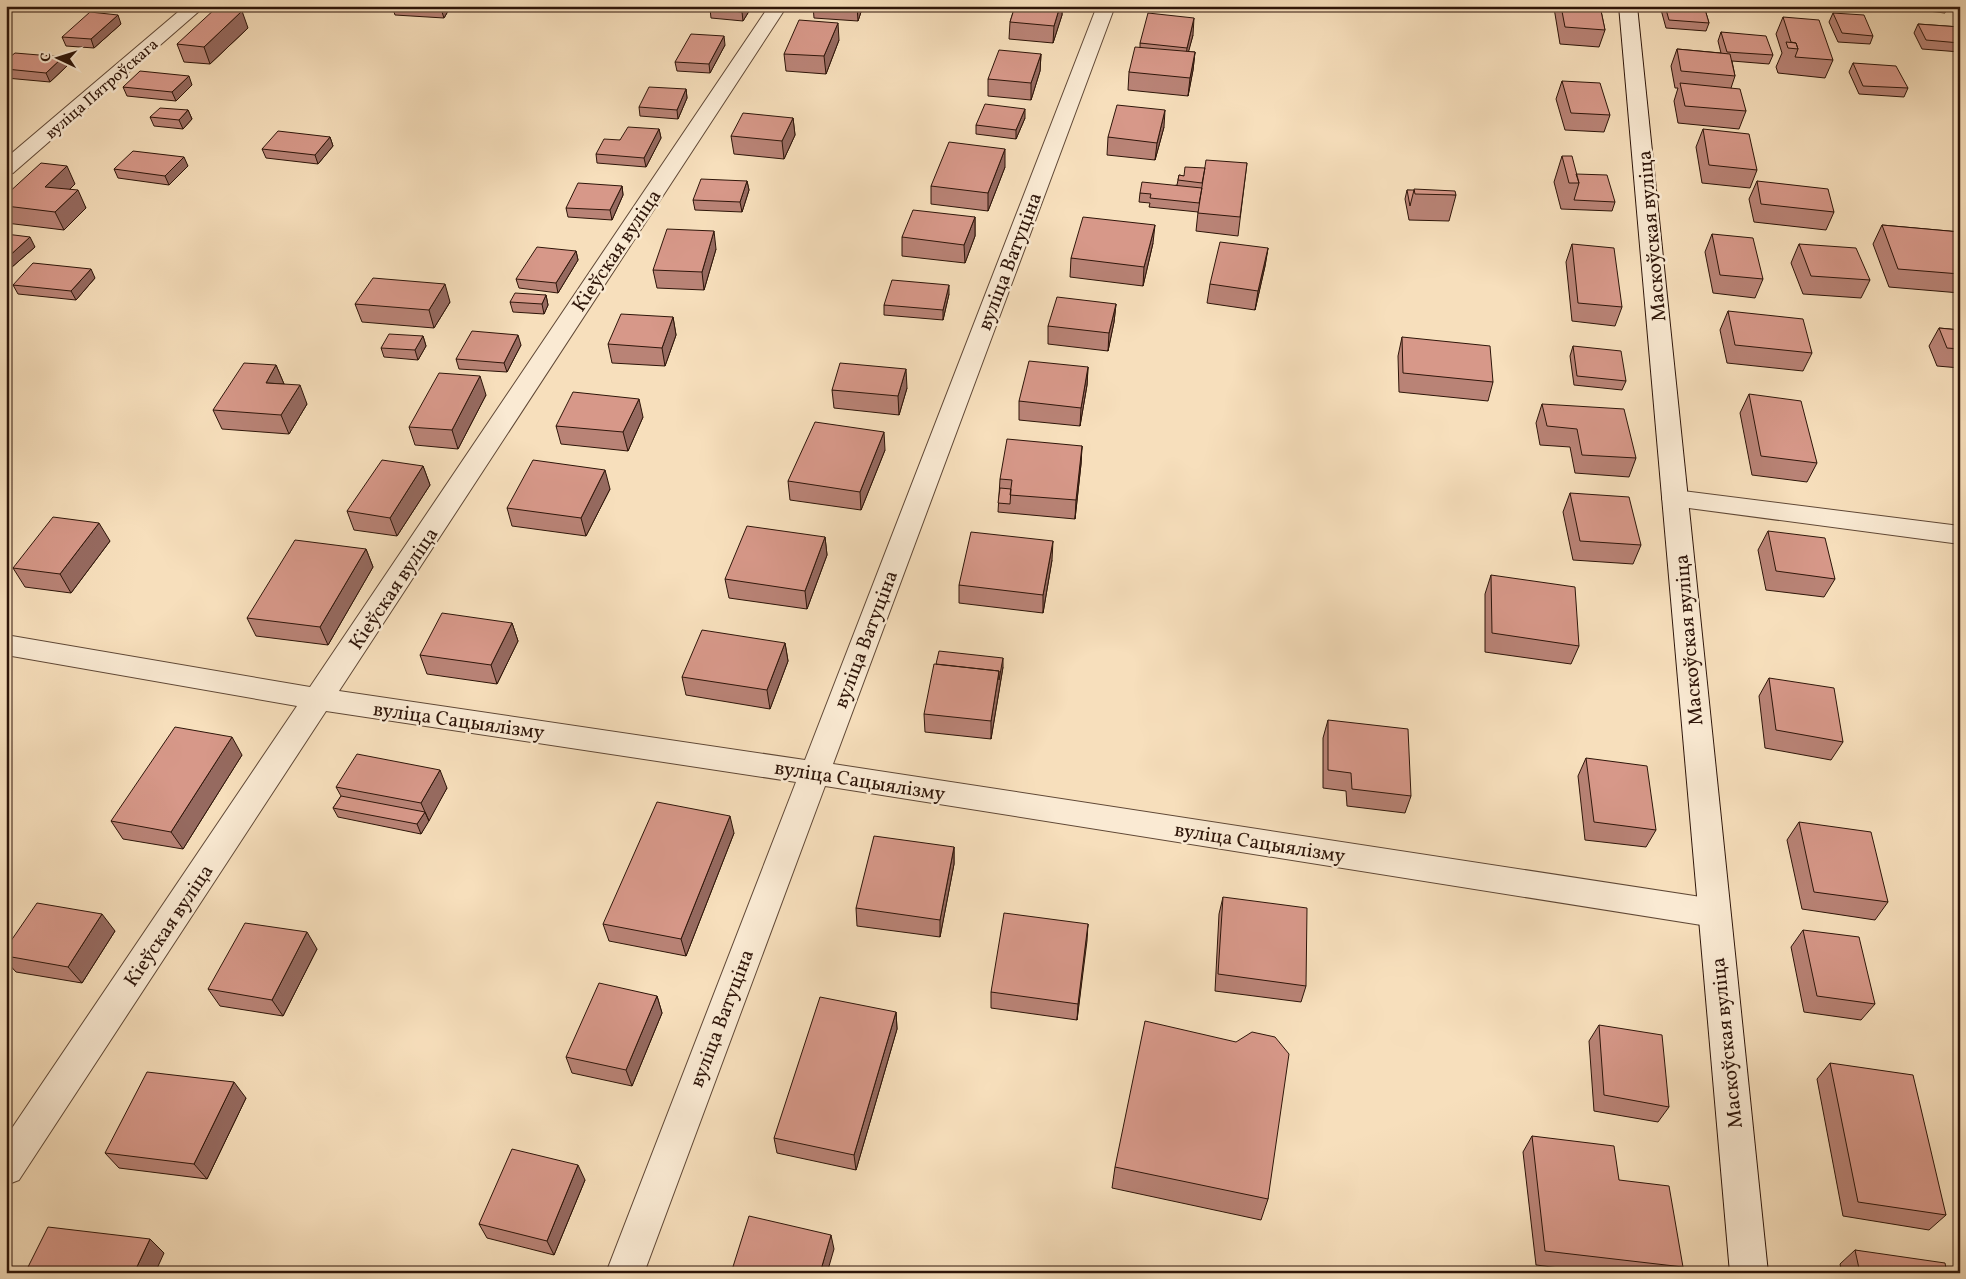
<svg xmlns="http://www.w3.org/2000/svg" width="1966" height="1279" font-family="Vollkorn,serif">
	<style>
		.lines { fill: none; stroke-linecap: round; stroke-linejoin: round }
		.street-casing { stroke: #604836; stroke-width: 2 }
		.secondary-casing { stroke: #2e1509; stroke-width: 2 }
		.street { fill: #faead3; fill-rule: evenodd }
		.secondary { fill: #faead3; fill-rule: evenodd }
		.wall { fill: #b98376; stroke: #2e1509 }
		.shaded-wall { fill: #966a60; stroke: #2e1509 }
		.building { fill: #d79889; stroke: #2e1509 }
		.labels { text-anchor: middle; stroke-width: 5; stroke-linejoin: round; paint-order: stroke }
		.far-street-label { font-size: 16px; fill: #2e1509; stroke: #faead3 }
		.street-label { font-size: 20px; fill: #2e1509; stroke: #faead3 }
	</style>
	<rect width="100%" height="100%" fill="#f7dfbc"/>
	<filter id="stains"><feTurbulence type="fractalNoise" baseFrequency=".004" numOctaves="4"/><feColorMatrix values="0 0 0 0 .2 0 0 0 0 .09 0 0 0 0 .02 0 0 0 .5 -.17"/></filter>
	<radialGradient id="worn" r=".72"><stop offset=".6" stop-color="#630" stop-opacity="0"/><stop offset="1" stop-color="#630" stop-opacity=".3"/></radialGradient>
	<g class="lines">
		<defs>
			<path id="street" d="M185 6H205L13 173 6 175V158Z
				M769 6H787L339 691 805 760 1097 6H1115L833 764 1714 899 1725 903 1730 913 1725 923 1714 927 825 786 644 1273H606L796 782 326 711 19 1180 6 1185V1137L297 706 6 655V635L310 687Z
				M1675 490 1960 526V544L1666 505 1662 499 1666 493Z"/>
			<path id="secondary" d="M1619 6H1637L1768 1273H1730Z"/>
		</defs>
		<use href="#street" class="street-casing"/>
		<use href="#secondary" class="secondary-casing"/>
		<use href="#street" class="street"/>
		<use href="#secondary" class="secondary"/>
	</g>
	<path class="wall" d="M392 6H451L444 18 395 15Z
		M712 6H751V8L743 21 711 18 710 9Z
		M813 6H863L858 21 814 18Z
		M1015 6H1062V15L1053 43 1009 39 1010 22Z
		M1554 6H1600L1605 30 1599 47 1560 44 1554 8Z
		M1660 6H1704L1709 23 1706 31 1666 28Z
		M1910 6H1948L1945 13 1911 9Z
		M1833 13 1873 36 1870 44 1838 42 1829 22Z
		M1783 17 1833 60 1825 78 1778 73 1776 67 1782 53 1776 34Z
		M121 24 94 48 66 46 62 37Z
		M1918 24 1960 27V52L1922 49 1914 33Z
		M248 28 210 64 184 62 177 44Z
		M1721 32 1773 55 1769 64 1732 61 1735 76 1731 88 1746 111 1739 129 1678 123 1674 101 1678 88H1675L1671 66 1677 49 1721 53 1718 41Z
		M1193 35 1188 52H1195L1193 70 1188 96 1128 90 1129 72 1140 47V43Z
		M839 40 826 74 786 71 784 54Z
		M725 45 710 73 677 71 675 62Z
		M1041 54 1040 71 1031 100 988 96V79Z
		M6 60 67 66 50 82 6 78Z
		M1853 63 1908 88 1904 97 1859 94 1849 72Z
		M1562 81 1610 115 1604 132 1565 130 1556 99Z
		M192 85 176 101 127 96 123 87Z
		M686 89 687 98 678 119 640 116 639 107Z
		M188 110 192 119 183 129 154 126 150 117Z
		M793 118 795 135 784 159 734 154 731 136Z
		M1025 118 1016 139 976 134V125Z
		M1164 127 1155 160 1107 155 1108 137Z
		M659 129 661 138 646 167 597 163 596 154 620 140Z
		M1703 129 1757 170 1750 188 1702 183 1696 147Z
		M330 137 333 146 318 164 266 158 262 149Z
		M1562 156 1576 174 1615 202 1612 211 1561 209 1554 182Z
		M1247 163 1238 236 1196 231 1198 212 1149 207 1150 203 1139 202 1140 193 1177 185 1179 175 1184 176 1205 168Z
		M188 166 169 185 118 178 114 169Z
		M1005 167 988 211 931 204V186Z
		M747 181 749 190 742 212 695 210 693 200Z
		M1757 181 1834 212 1826 230 1754 222 1749 199Z
		M75 184 70 189 86 208 64 230 6 223V206Z
		M622 186 623 195 612 220 568 217 566 208Z
		M1407 190 1456 195 1449 221 1409 220 1405 199Z
		M975 217V236L965 263 902 256V237Z
		M1882 225 1960 232V293L1889 287 1873 244Z
		M6 234 35 247 12 267 6 266Z
		M1712 234 1763 279 1755 298 1713 293 1705 252Z
		M1153 243 1143 286 1070 277 1071 258Z
		M1572 244 1622 307 1615 326 1572 321 1566 262Z
		M1799 244 1870 280 1861 298 1803 294 1791 263Z
		M1268 248 1265 266 1255 310 1207 303 1210 284Z
		M716 249 704 290 657 288 653 270Z
		M576 251 578 260 558 293 519 288 516 279Z
		M95 278 76 300 18 294 13 285Z
		M949 294 943 320 884 315V305Z
		M546 295 548 305 544 314 513 312 510 302Z
		M450 302 434 328 362 322 355 304Z
		M1116 304 1114 322 1108 351 1048 344V326Z
		M1728 311 1812 353 1803 371 1727 363 1720 330Z
		M673 317 676 335 665 366 612 363 608 344Z
		M1939 328 1960 330V368L1937 366 1929 346Z
		M423 336 426 346 418 360 384 357 381 348Z
		M1402 337 1493 382 1488 401 1399 392 1398 356Z
		M521 345 507 372 459 369 456 359Z
		M1573 346 1626 381 1622 390 1574 385 1570 356Z
		M276 365 284 384 307 404 289 434 222 429 213 410Z
		M1088 367 1087 385 1080 426 1019 420V401Z
		M907 388 899 415 834 408 832 390Z
		M1749 394 1817 463 1807 482 1752 475 1740 413Z
		M486 395 458 449 415 445 409 427Z
		M1542 404 1636 458 1629 477 1575 473 1570 447 1540 445 1536 423Z
		M643 417 628 451 561 444 556 426Z
		M1082 446 1081 464 1075 519 998 512 1000 479Z
		M885 450 861 510 790 500 788 481Z
		M423 466 430 485 397 536 354 530 347 511Z
		M610 489 586 536 512 526 507 508Z
		M1570 493 1641 545 1633 564 1573 560 1563 512Z
		M1768 531 1835 579 1824 597 1766 590 1758 550Z
		M825 537 827 555 807 609 729 598 725 579Z
		M110 541 71 593 25 587 13 568Z
		M366 549 373 567 328 645 256 636 247 618Z
		M1052 560 1043 613 959 603V585Z
		M1491 575 1579 646 1571 664 1485 652V594Z
		M512 623 518 641 497 684 427 674 420 655Z
		M785 643 788 661 770 709 686 695 682 677Z
		M1003 667 991 739 925 732 924 714Z
		M1769 678 1843 742 1831 760 1765 748 1759 696Z
		M1328 720 1411 796 1405 813 1347 806 1346 791 1323 788V738Z
		M242 755 183 849 123 839 111 821Z
		M1586 758 1656 830 1646 847 1585 840 1578 776Z
		M336 787 447 788 421 834 338 817 333 808 341 796Z
		M1799 822 1888 902 1875 920 1802 909 1787 840Z
		M734 833 686 956 609 941 603 924Z
		M954 847V864L940 937 857 926 856 908Z
		M1223 897 1306 986 1301 1002 1215 991 1219 914Z
		M1088 924 1077 1020 991 1008V992Z
		M1803 930 1875 1004 1861 1020 1804 1012 1791 947Z
		M115 931 82 983 16 972 6 961V948Z
		M317 949 283 1016 220 1006 208 989Z
		M657 996 662 1013 632 1086 572 1073 566 1057Z
		M896 1012 897 1029 856 1170 777 1153 774 1138Z
		M1599 1025 1669 1107 1658 1122 1594 1111 1589 1041Z
		M1236 1042 1268 1199 1261 1220 1112 1188 1115 1167Z
		M1830 1063 1946 1215 1929 1230 1843 1216 1817 1079Z
		M246 1098 207 1179 119 1168 105 1153Z
		M1532 1136 1619 1180 1683 1267 1678 1273H1599L1536 1265 1523 1152Z
		M585 1180 554 1255 487 1238 479 1224Z
		M1855 1250 1947 1273H1842L1840 1264Z"/>
	<path class="shaded-wall" d="M443 6H451L444 18 441 9Z
		M746 6H751V8L743 21 742 12Z
		M857 6H863L858 21Z
		M1060 6H1062V15L1053 43 1054 26Z
		M242 11 248 28 210 64 204 47Z
		M118 15 121 24 94 48 91 39Z
		M1194 18 1193 35 1185 65 1187 48Z
		M838 23 839 40 826 74 824 56Z
		M724 36 725 45 710 73 709 64Z
		M1195 52 1193 70 1188 96 1190 78Z
		M1041 54 1040 71 1031 100V83Z
		M63 57 67 66 50 82 46 73Z
		M189 76 192 85 176 101 172 92Z
		M686 89 687 98 678 119 677 110Z
		M1025 109V118L1016 139V130Z
		M188 110 192 119 183 129 179 120Z
		M1165 110 1164 127 1155 160 1157 143Z
		M6 111 9 116 6 118Z
		M793 118 795 135 784 159 782 141Z
		M659 129 661 138 646 167 644 158Z
		M330 137 333 146 318 164 315 155Z
		M1005 149V167L988 211V193Z
		M184 157 188 166 169 185 165 176Z
		M67 166 75 184 54 205 45 187Z
		M747 181 749 190 742 212 740 202Z
		M622 186 623 195 612 220 610 210Z
		M78 190 86 208 64 230 55 212Z
		M975 217V236L965 263 964 245Z
		M1155 225 1153 243 1143 286 1144 267Z
		M714 231 716 249 704 290 702 272Z
		M30 237 35 247 12 267 7 258Z
		M1268 248 1265 266 1255 310 1258 291Z
		M576 251 578 260 558 293 556 283Z
		M91 269 95 278 76 300 71 291Z
		M445 284 450 302 434 328 429 310Z
		M949 285V294L943 320V310Z
		M546 295 548 305 544 314 542 304Z
		M1116 304 1114 322 1108 351 1109 333Z
		M673 317 676 335 665 366 662 348Z
		M518 335 521 345 507 372 504 363Z
		M423 336 426 346 418 360 415 350Z
		M276 365 284 384 266 383Z
		M1088 367 1087 385 1080 426 1081 408Z
		M906 369 907 388 899 415 898 396Z
		M480 376 486 395 458 449 452 430Z
		M300 385 307 404 289 434 281 415Z
		M639 399 643 417 628 451 623 432Z
		M884 432 885 450 861 510 860 492Z
		M1082 446 1081 464 1075 519 1076 500Z
		M423 466 430 485 397 536 390 518Z
		M605 470 610 489 586 536 581 518Z
		M99 523 110 541 71 593 60 574Z
		M825 537 827 555 807 609 805 591Z
		M1053 541 1052 560 1043 613V595Z
		M366 549 373 567 328 645 320 627Z
		M512 623 518 641 497 684 491 665Z
		M785 643 788 661 770 709 767 690Z
		M1003 658V667L991 739V721L999 671Z
		M232 737 242 755 183 849 171 832Z
		M440 770 447 788 429 821 421 803Z
		M425 812 429 821 421 834 417 824Z
		M730 816 734 833 686 956 681 939Z
		M954 847V864L940 937V920Z
		M102 914 115 931 82 983 68 967Z
		M1088 924 1087 941 1077 1020 1078 1004Z
		M307 932 317 949 283 1016 272 1000Z
		M657 996 662 1013 632 1086 626 1070Z
		M896 1012 897 1029 856 1170 854 1155Z
		M234 1082 246 1098 207 1179 194 1164Z
		M578 1165 585 1180 554 1255 547 1241Z
		M831 1235 834 1249 827 1273H820Z
		M150 1239 164 1253 155 1273H134Z"/>
	<path class="building" d="M392 6H443L441 9Z
		M712 6H746L742 12 710 9Z
		M1015 6H1060L1054 26 1010 22Z
		M1561 6H1600L1605 30 1565 27Z
		M1665 6H1704L1709 23 1669 20Z
		M216 8 242 11 204 47 177 44Z
		M90 12 118 15 91 39 62 37Z
		M1148 13 1194 18 1187 48 1140 43Z
		M1833 13 1864 15 1873 36 1842 33Z
		M1783 17 1819 20 1833 60 1795 57 1798 49 1796 43 1791 42Z
		M799 20 838 23 824 56 784 54Z
		M1918 24 1960 27V43L1926 40Z
		M1721 32 1766 36 1773 55 1727 52Z
		M691 34 724 36 709 64 675 62Z
		M1786 42 1796 43 1798 49 1788 48Z
		M1135 47 1195 52 1190 78 1129 72Z
		M1677 49 1730 54 1735 76 1681 71Z
		M999 50 1041 54 1031 83 988 79Z
		M15 53 63 57 46 73 6 69V60Z
		M1853 63 1896 66 1908 88 1863 86Z
		M140 71 189 76 172 92 123 87Z
		M1562 81 1600 83 1610 115 1571 113Z
		M1680 83 1740 89 1746 111 1685 106Z
		M649 87 686 89 677 110 639 107Z
		M985 104 1025 109 1016 130 976 125Z
		M1117 105 1165 110 1157 143 1108 137Z
		M160 108 188 110 179 120 150 117Z
		M743 113 793 118 782 141 731 136Z
		M628 127 659 129 644 158 596 154 604 139 620 140Z
		M1703 129 1749 134 1757 170 1709 165Z
		M278 131 330 137 315 155 262 149Z
		M949 142 1005 149 988 193 931 186Z
		M133 151 184 157 165 176 114 169Z
		M1562 156H1572L1579 183H1569Z
		M1206 160 1247 163 1240 217 1198 213Z
		M41 163 67 166 45 187 78 190 55 212 6 206V195Z
		M1185 167 1205 168 1202 183 1178 180 1179 175 1184 176Z
		M1576 174 1607 175 1615 202 1574 200 1579 183Z
		M701 179 747 181 740 202 693 200Z
		M1757 181 1828 189 1834 212 1761 204Z
		M1142 182 1202 188 1199 203 1150 198 1151 194 1140 193Z
		M578 183 622 186 610 210 566 208Z
		M1414 189 1455 191 1456 195 1415 194Z
		M1407 190H1414L1410 206Z
		M913 210 975 217 964 245 902 237Z
		M1083 217 1155 225 1144 267 1071 258Z
		M1882 225 1960 232V274L1898 269Z
		M667 229 714 231 702 272 653 270Z
		M6 234 30 237 7 258H6Z
		M1712 234 1753 238 1763 279 1720 275Z
		M1220 242 1268 248 1258 291 1210 284Z
		M1572 244 1614 248 1622 307 1578 303Z
		M1799 244 1856 248 1870 280 1811 276Z
		M537 247 576 251 556 283 516 279Z
		M33 263 91 269 71 291 13 285Z
		M373 278 445 284 429 310 355 304Z
		M892 280 949 285 943 310 884 305Z
		M515 293 546 295 542 304 510 302Z
		M1057 297 1116 304 1109 333 1048 326Z
		M1728 311 1803 319 1812 353 1735 345Z
		M621 314 673 317 662 348 608 344Z
		M1939 328 1960 330V349L1947 348Z
		M472 331 518 335 504 363 456 359Z
		M389 334 423 336 415 350 381 348Z
		M1402 337 1490 346 1493 382 1403 373Z
		M1573 346 1621 351 1626 381 1577 376Z
		M1029 361 1088 367 1081 408 1019 401Z
		M244 363 276 365 266 383 300 385 281 415 213 410Z
		M840 363 906 369 898 396 832 390Z
		M439 373 480 376 452 430 409 427Z
		M573 392 639 399 623 432 556 426Z
		M1749 394 1801 401 1817 463 1761 456Z
		M1542 404 1624 409 1636 458 1582 455 1577 429 1547 426Z
		M815 422 884 432 860 492 788 481Z
		M1007 439 1082 446 1076 500 1010 495 1012 480 1000 479Z
		M382 460 423 466 390 518 347 511Z
		M533 460 605 470 581 518 507 508Z
		M1000 488 1011 489 1010 504 998 503Z
		M1570 493 1629 497 1641 545 1580 541Z
		M53 517 99 523 60 574 13 568Z
		M747 526 825 537 805 591 725 579Z
		M1768 531 1825 538 1835 579 1776 571Z
		M971 532 1053 541 1043 595 959 585Z
		M295 540 366 549 320 627 247 618Z
		M1491 575 1575 587 1579 646 1492 633Z
		M442 613 512 623 491 665 420 655Z
		M702 630 785 643 767 690 682 677Z
		M939 651 1003 658 999 680V671L936 664Z
		M934 664 999 671 991 721 924 714Z
		M1769 678 1834 688 1843 742 1776 730Z
		M1328 720 1408 729 1411 796 1352 789 1351 773 1328 770Z
		M175 727 232 737 171 832 111 821Z
		M357 754 440 770 421 803 336 787Z
		M1586 758 1647 766 1656 830 1594 822Z
		M341 796 425 812 417 824 333 808Z
		M657 802 730 816 681 939 603 924Z
		M1799 822 1871 832 1888 902 1814 892Z
		M874 836 954 847 940 920 856 908Z
		M1223 897 1307 908 1306 986 1218 974Z
		M37 903 102 914 68 967 6 956V948Z
		M1004 913 1088 924 1078 1004 991 992Z
		M245 923 307 932 272 1000 208 989Z
		M1803 930 1859 937 1875 1004 1817 996Z
		M599 983 657 996 626 1070 566 1057Z
		M820 997 896 1012 854 1155 774 1138Z
		M1145 1021 1236 1042 1252 1032 1275 1037 1289 1054 1268 1199 1115 1167Z
		M1599 1025 1662 1035 1669 1107 1604 1095Z
		M1830 1063 1913 1075 1946 1215 1858 1202Z
		M147 1072 234 1082 194 1164 105 1153Z
		M1532 1136 1614 1146 1619 1180 1669 1186 1683 1267 1545 1251Z
		M512 1149 578 1165 547 1241 479 1224Z
		M749 1216 831 1235 820 1273H731Z
		M48 1227 150 1239 134 1273H25Z
		M1855 1250 1945 1263 1947 1273H1860Z"/>
	<g class="labels">
		<g class="far-street-label">
			<text transform="translate(101 88) rotate(-41)" y="6">вуліца Пятроўскага</text>
		</g>
		<g class="street-label">
			<text transform="translate(1651 236) rotate(-95)" y="7">Маскоўская вуліца</text>
			<text transform="translate(616 250) rotate(-56)" y="7">Кіеўская вуліца</text>
			<text transform="translate(1009 261) rotate(-69)" y="7">вуліца Ватуціна</text>
			<text transform="translate(393 588) rotate(-56)" y="7">Кіеўская вуліца</text>
			<text transform="translate(865 639) rotate(-69)" y="7">вуліца Ватуціна</text>
			<text transform="translate(1688 640) rotate(-95)" y="7">Маскоўская вуліца</text>
			<text transform="translate(459 720) rotate(8)" y="7">вуліца Сацыялізму</text>
			<text transform="translate(860 780) rotate(9)" y="7">вуліца Сацыялізму</text>
			<text transform="translate(1260 842) rotate(9)" y="7">вуліца Сацыялізму</text>
			<text transform="translate(168 925) rotate(-56)" y="7">Кіеўская вуліца</text>
			<text transform="translate(721 1018) rotate(-69)" y="7">вуліца Ватуціна</text>
			<text transform="translate(1726 1043) rotate(-96)" y="7">Маскоўская вуліца</text>
		</g>
	</g>
	<rect width="1966" height="1279" fill="none" stroke="#f7dfbc" stroke-width="25"/>
	<rect x="8" y="8" width="1951" height="1264" fill="none" stroke="#2e1509" stroke-width="2.5"/>
	<rect x="12" y="12" width="1941" height="1254" fill="none" stroke="#2e1509"/>
	<g transform="translate(58 58) rotate(274)" stroke="#faead3" stroke-width="4" paint-order="stroke">
	<path d="M0-4L9 19L0 12L-9 19Z" fill="#2e1509"/>
	<text y="-8" font-size="14" font-weight="bold" text-anchor="middle" fill="#2e1509">С</text>
	</g>
	<rect width="100%" height="100%" filter="url(#stains)"/>
	<rect width="100%" height="100%" fill="url(#worn)"/>
</svg>
